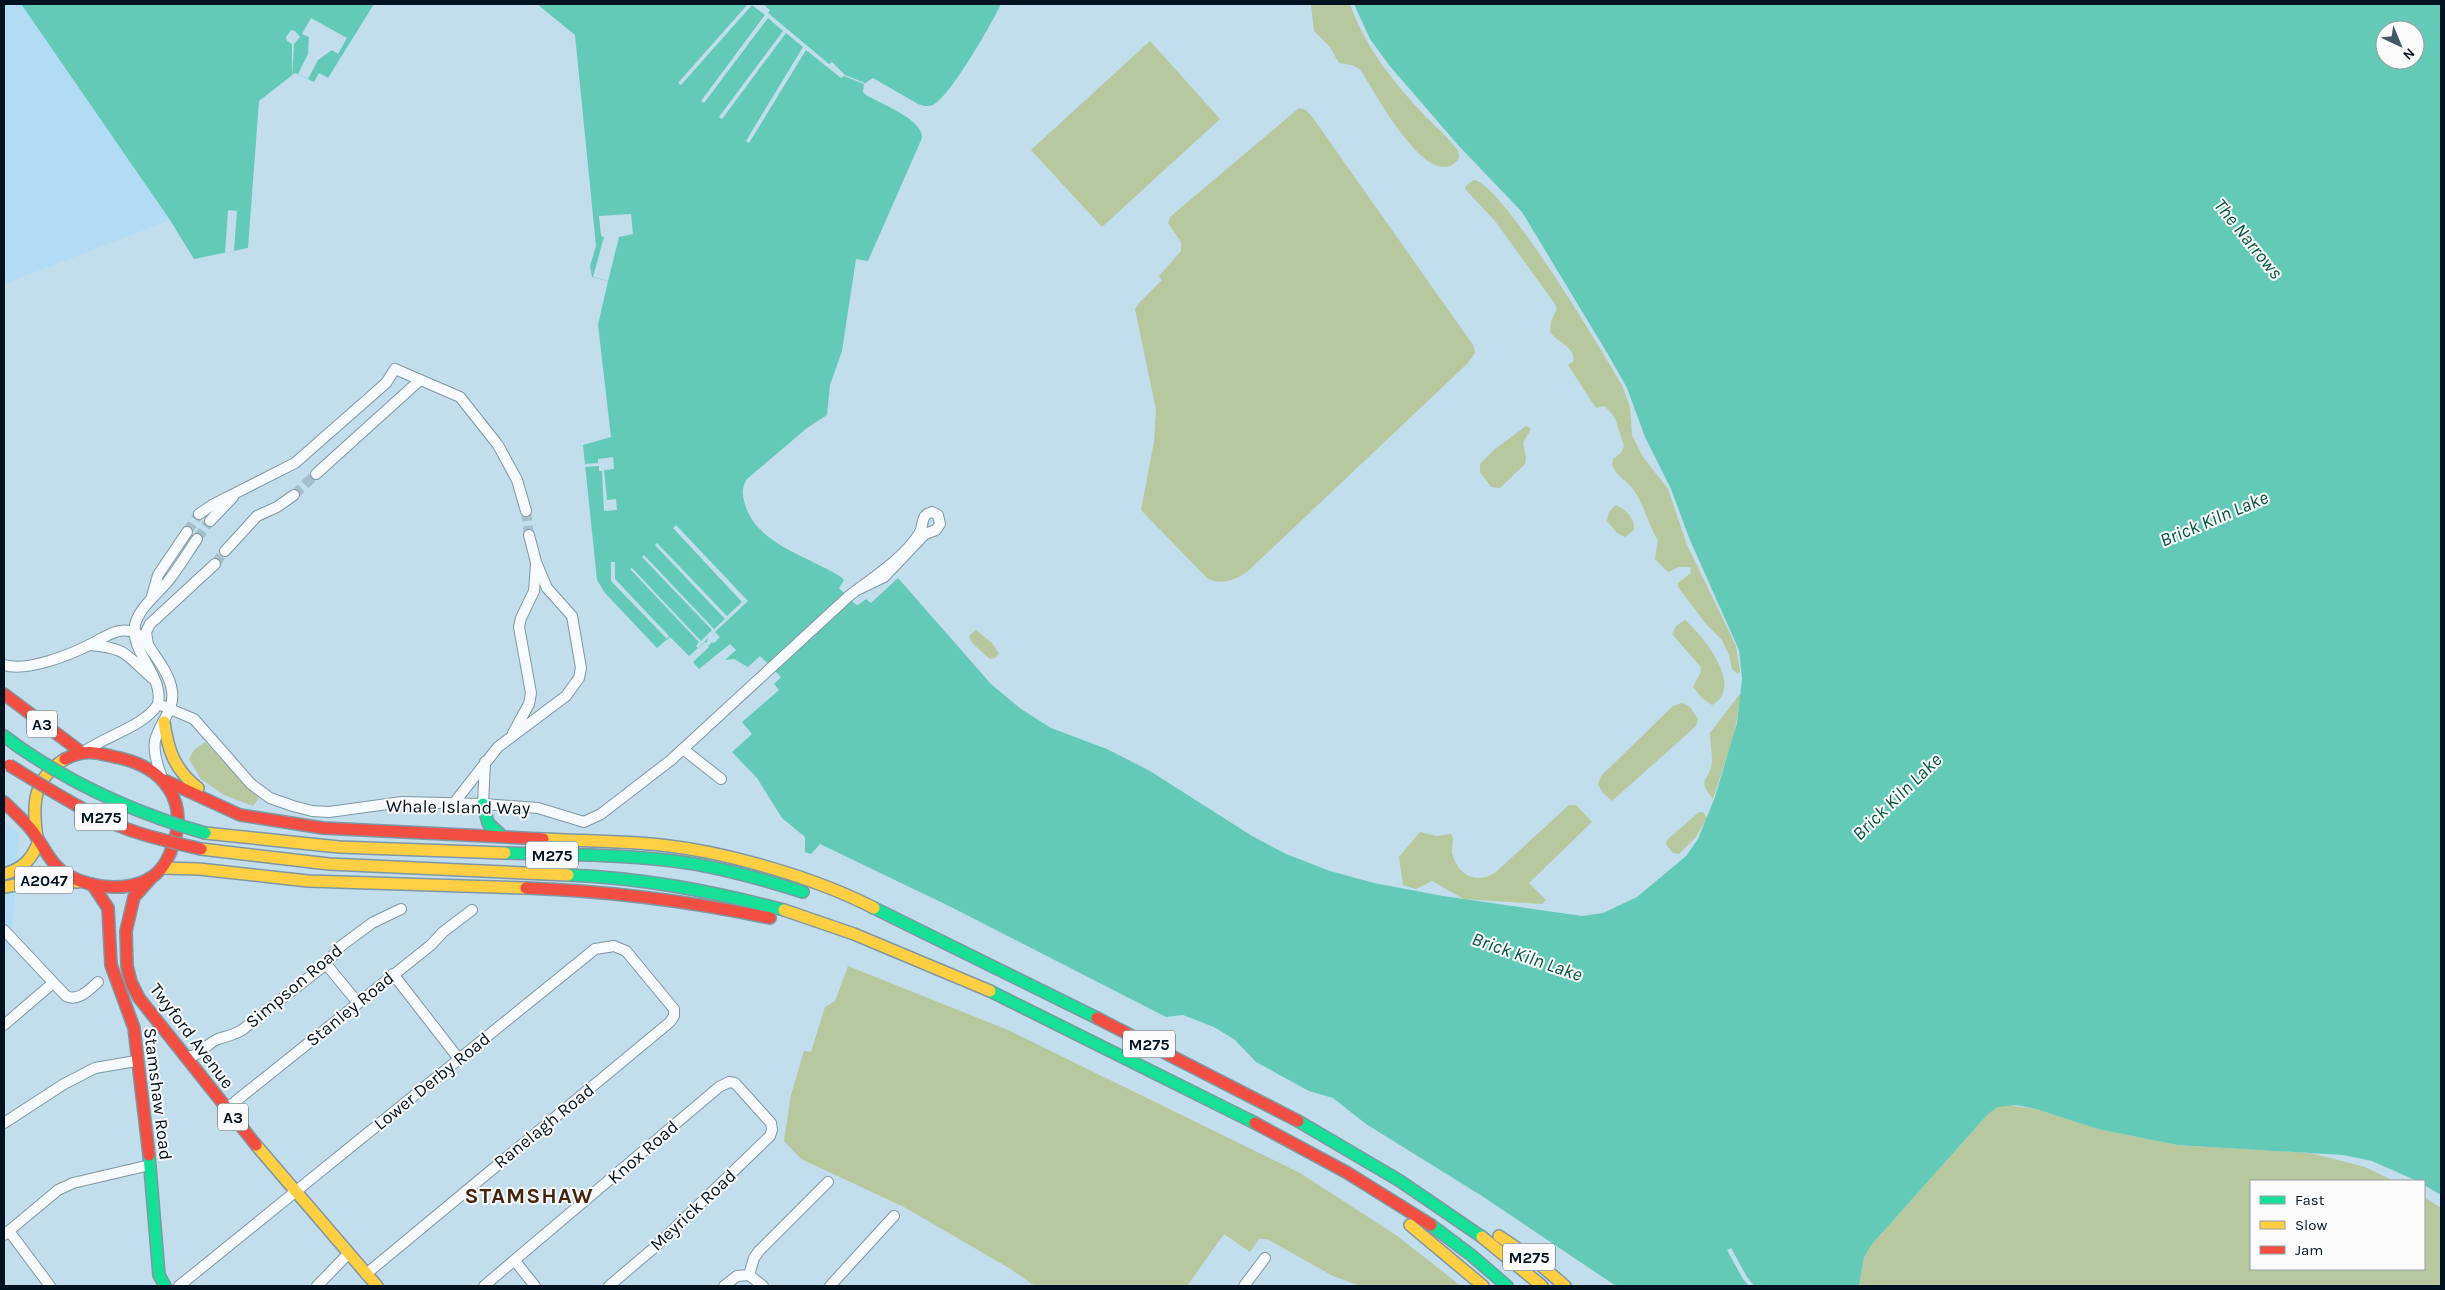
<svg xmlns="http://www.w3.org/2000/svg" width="2445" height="1290" viewBox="0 0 2445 1290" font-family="Karla,sans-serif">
  <rect width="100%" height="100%" fill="#c2ddec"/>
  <g fill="#b2dcf3">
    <path d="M4 4H21L170 220 4 284Z"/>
    <path d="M4 822 19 834 11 948 4 955Z"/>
  </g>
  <g fill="#b7c79e">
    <path d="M1311 4H1350C1365 48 1395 84 1426 117 1437 128 1449 138 1458 151L1459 158C1431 199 1373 89 1360 69L1352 65 1339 63 1330 47 1314 31Z"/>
    <path d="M1150 41 1220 119 1102 227 1031 150Z"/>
    <path d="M1299 108 1306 110 1313 118 1473 345 1475 353 1468 363 1248 571C1236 580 1221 586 1207 578L1141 510 1154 442 1156 410 1135 309 1139 303 1162 280 1159 276 1181 251V242L1168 223 1170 217Z"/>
    <path d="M1473 180C1499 178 1605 356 1622 385L1630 407 1632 435 1643 457 1668 489 1687 545 1736 646 1740 671 1738 674 1732 669 1729 655 1722 640 1706 624 1678 587V583L1691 573 1690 567H1679L1668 572 1655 559 1658 540C1648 525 1645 507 1635 492 1629 481 1617 478 1612 465L1613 459 1621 453 1624 446 1615 418 1605 406 1596 408 1568 365 1574 361C1574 346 1557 342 1550 332L1551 321 1557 309 1555 304 1495 221 1466 190 1465 187Z"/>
    <path d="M1526 426 1531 429 1523 443 1526 457 1525 464 1500 488 1491 487 1480 472V464L1495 449Z"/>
    <path d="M1616 505C1626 509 1635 519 1634 530L1625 537 1617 533 1607 521 1609 512Z"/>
    <path d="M1685 620C1702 635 1746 687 1712 705L1702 698 1693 687 1701 672 1700 666 1672 634 1676 626Z"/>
    <path d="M976 630 992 643 999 654 995 658 990 659 972 643 969 636Z"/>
    <path d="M1739 695H1741L1734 735 1713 799C1695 778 1711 781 1712 761 1712 752 1710 742 1710 733Z"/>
    <path d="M1682 703 1690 707 1698 719 1696 726 1612 801 1602 792 1598 784 1601 776 1673 706Z"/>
    <path d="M205 742 259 798 253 806 224 795 201 779 189 759 194 750Z"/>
    <path d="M1569 805H1576L1592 822 1529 883 1546 900 1542 904 1464 899 1432 881 1416 889 1403 885 1399 857 1420 832 1437 836 1451 834C1455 839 1451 846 1452 853 1458 876 1478 886 1497 871Z"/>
    <path d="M1699 812H1703L1707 818 1695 838 1679 854 1673 853 1666 844 1667 840Z"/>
    <path d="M848 966 1008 1030 1300 1173 1396 1235 1461 1286H1361L1333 1276 1267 1239H1259L1250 1252 1224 1234 1187 1286H1035L1009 1268 904 1207 801 1159 784 1141 791 1095 804 1051 811 1052 825 1007 835 1001Z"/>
    <path d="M2006 1105 2036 1109 2098 1129 2177 1145 2310 1153 2365 1167 2394 1181H2251V1269H2424V1197L2441 1208V1286H1859L1864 1257 1873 1243 1988 1114 1998 1107Z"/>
  </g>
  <g fill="#64cab8" fill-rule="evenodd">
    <path d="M21 4H374L328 78 319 73 314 82 295 73 259 101 248 248 194 259 170 220Z"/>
    <path d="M537 4H1001C992 23 950 97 933 105 928 107 923 106 918 104L873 78 864 84 863 92 866 95C881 104 923 119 922 138L868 261 856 259 842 351 830 385 827 415 807 428 747 479C742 487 742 493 744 501 754 544 809 556 841 577L844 580 839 588 855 604 858 605 866 599 871 603 898 578 991 684 1021 709 1051 728 1107 749 1150 771 1252 836 1286 854 1330 871 1374 883 1443 896 1582 916 1603 913 1637 897 1686 856 1698 839 1715 797 1737 723 1742 679 1739 650 1690 540 1671 489 1645 437 1627 388 1609 356 1522 212 1458 145 1389 65 1370 39 1354 4H2441V1195L2424 1185V1181H2417L2372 1161 2343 1155 2177 1145 2098 1129 2036 1109 2016 1105 1998 1107 1988 1114 1873 1243 1864 1257 1859 1286H1616L1482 1196 1366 1124 1333 1098 1309 1091 1256 1062 1235 1040 1214 1027 1183 1015 1166 1017 951 907 820 844 811 854 805 852V837L782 818 757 778 732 752 752 734 742 722 779 690 774 684 781 677 760 656 748 667 734 659 725 660 736 650 730 644 699 669 693 662 709 647 705 642 689 656 670 637 657 648 605 593 597 580 583 445 611 437 598 325 608 281 592 277 590 266 596 246 575 35ZM2385 30H2415V60H2385Z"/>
  </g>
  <g fill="#c2ddec">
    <path d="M748 4H763L770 10 768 13 829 64 832 62 845 75 865 83 864 84 844 76 841 78 806 50 749 143 746 141 803 47 786 33 722 119 719 117 783 31 768 18 704 103 701 101 765 15 752 5 681 85 678 83Z"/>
    <path d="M311 18 347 38 338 54 332 50 318 60 308 79 298 74 308 54 309 37 302 34Z"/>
    <path d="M291 30 295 31 300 37 294 44 292 79V44L287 41 286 37Z"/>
    <path d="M228 210 237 211 234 251 225 253Z"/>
    <path d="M631 214 633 234 619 237 608 281 593 277 604 237 601 236 599 216Z"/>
    <path d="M613 457 614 469 604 470 607 500 616 499 617 510 604 511 602 471H599V466L585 467 584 464 598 463V459Z"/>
    <path d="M676 525 748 601 715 632 720 637 714 643 712 642 708 646 706 643 709 637 698 648 696 646 699 642 630 569 632 568 701 641 712 630 642 557 644 555 714 629 725 619 655 545 657 543 727 616 742 602 673 528Z"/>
    <path d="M611 562H615V579L669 636 667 639 611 581Z"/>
    <path d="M1731 1248 1747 1277 1754 1286H1749L1743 1279 1727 1250Z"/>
  </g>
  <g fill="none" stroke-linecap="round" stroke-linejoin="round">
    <g stroke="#a5bfcd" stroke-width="10" stroke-dasharray="10 5" stroke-linecap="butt">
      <path d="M294 495 316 474"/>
      <path d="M526 511 529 535"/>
      <path d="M187 532 199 514"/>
      <path d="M197 539 210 521"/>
      <path d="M215 564 225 551"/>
    </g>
    <g stroke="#7e97a4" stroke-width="12">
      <g id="street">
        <path d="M316 474 420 380"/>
        <path d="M199 514 214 504 295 463 386 383 395 369 460 397 498 445 517 480 526 511"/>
        <path d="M210 521 233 497"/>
        <path d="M225 551 257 516 277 507 294 495"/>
        <path d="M152 596 158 575 187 532"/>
        <path d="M90 645C127 648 126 655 152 678"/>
        <path d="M148 645 146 632 150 624 215 564"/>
        <path d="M4 665C27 672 70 655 91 644 104 638 115 628 130 631 140 633 147 643 152 651 160 663 170 676 172 691 175 710 159 723 155 741 153 753 158 766 162 778"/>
        <path d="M158 704 194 719 251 784 270 798 293 806 312 811 329 812 402 802 483 804 538 808 584 822 601 814 671 760 849 596C872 578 903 559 919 534 925 525 919 515 932 512L938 515 940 524 936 530 925 534 884 577 859 589"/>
        <path d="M513 733 529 704 531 693 519 627 521 618 534 591 536 565"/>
        <path d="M683 749 721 779"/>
        <path d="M85 751C106 736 145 726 158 704 164 675 130 653 135 625 139 607 158 594 169 580 179 567 188 552 197 539"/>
        <path d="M454 803 498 747 566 696 579 678 581 668 572 616 547 588 536 562 529 535"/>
        <path d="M483 804 485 762"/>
        <path d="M4 930 66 996C78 1002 89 990 98 982"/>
        <path d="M326 964 358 1003"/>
        <path d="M393 974 459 1059"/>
        <path d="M4 1025 53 983"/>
        <path d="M187 1057C203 1055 204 1045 218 1039 227 1036 234 1035 242 1030L326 964 341 946 372 923 401 909"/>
        <path d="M226 1109 431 945 443 932 472 910"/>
        <path d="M4 1123 64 1084 95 1068 136 1061"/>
        <path d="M9 1231 50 1286"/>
        <path d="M4 1235 58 1190 73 1183 150 1165"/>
        <path d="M515 1261 535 1286"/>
        <path d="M749 1275 754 1258 759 1251 828 1182"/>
        <path d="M749 1275 763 1286"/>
        <path d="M179 1286 595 949 614 946 626 951 674 1009V1016L670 1022 366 1274"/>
        <path d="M317 1286 348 1254"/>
        <path d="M484 1286 719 1087 729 1082 735 1083 771 1123 772 1130 770 1136 655 1247 609 1286"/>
        <path d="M724 1286 737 1276 749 1275"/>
        <path d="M830 1286 894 1216"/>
        <path d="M1244 1286 1265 1258"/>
      </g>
    </g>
    <g stroke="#7e97a4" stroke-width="14">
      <g id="fast">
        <path d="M4 736 19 747"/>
        <path d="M483 804 488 823 502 836"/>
        <path d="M505 853C566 855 628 854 688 863 727 869 765 880 803 892"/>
        <path d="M568 875C644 878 710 891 784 910"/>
        <path d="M874 908 1097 1018"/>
        <path d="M990 991 1255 1123"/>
        <path d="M1298 1121 1400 1181 1482 1237"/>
        <path d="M149 1155 159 1275 165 1286"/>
        <path d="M1431 1225 1471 1255 1507 1286"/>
      </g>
    </g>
    <g stroke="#7e97a4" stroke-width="14">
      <g id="slow">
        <path d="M164 722C168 751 175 770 198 788"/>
        <path d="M205 833 339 847 505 853"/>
        <path d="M37 838C32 803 33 779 65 759"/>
        <path d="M543 839C582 841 622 841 661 845 727 852 816 878 874 908"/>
        <path d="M201 849 329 864 568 875"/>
        <path d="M162 868 199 869 308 881 526 888"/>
        <path d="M4 874C23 869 32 859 39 841"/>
        <path d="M4 887 45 880 78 882"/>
        <path d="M784 910 854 934 990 991"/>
        <path d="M256 1145 377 1286"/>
        <path d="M1410 1225 1483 1286"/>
        <path d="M1499 1236 1537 1262 1565 1286"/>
        <path d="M1482 1237 1542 1286"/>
      </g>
    </g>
    <g stroke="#7e97a4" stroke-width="14">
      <g id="jam">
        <path d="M4 694 81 752"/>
        <path d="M164 780 240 815 323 828 543 839"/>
        <path d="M4 802C14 812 25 821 33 832 45 848 51 866 69 876 94 889 133 893 156 874 164 867 170 855 173 845 189 800 163 768 120 758 97 753 87 748 65 759"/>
        <path d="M151 878 134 897 126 931 127 966 131 982 139 998 256 1145"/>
        <path d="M92 884 108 908 111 965 134 1028 149 1155"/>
        <path d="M526 888C609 891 689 901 770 918"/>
        <path d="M1097 1018 1298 1121"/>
        <path d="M1255 1123 1346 1172 1431 1225"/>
      </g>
    </g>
    <use href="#street" stroke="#f6fafc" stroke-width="10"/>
    <use href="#fast" stroke="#16e098" stroke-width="11"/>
    <use href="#slow" stroke="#ffcf43" stroke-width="11"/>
    <use href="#jam" stroke="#f24e42" stroke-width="11"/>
    <g stroke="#7e97a4" stroke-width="14" stroke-linecap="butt">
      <path id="fast-bridge" d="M19 747C77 787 138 814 205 833"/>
    </g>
    <g stroke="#7e97a4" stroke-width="14" stroke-linecap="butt">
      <path id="jam-bridge" d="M9 765C47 788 85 813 127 829 151 838 176 843 201 849"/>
    </g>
    <use href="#fast-bridge" stroke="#16e098" stroke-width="11"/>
    <use href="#jam-bridge" stroke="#f24e42" stroke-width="11"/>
  </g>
  <g text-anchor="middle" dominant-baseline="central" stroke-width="4" stroke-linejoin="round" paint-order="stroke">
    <g fill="#fbfbfb" stroke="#4b5861" stroke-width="1">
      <rect x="27" y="710.5" width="30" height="27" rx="4"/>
      <rect x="75" y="803.5" width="52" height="27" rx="4"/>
      <rect x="526" y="841.5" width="52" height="27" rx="4"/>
      <rect x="15" y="866.5" width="58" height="27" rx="4"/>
      <rect x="1123" y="1030.5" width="52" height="27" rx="4"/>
      <rect x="218" y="1103.5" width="30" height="27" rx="4"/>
      <rect x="1503" y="1243.5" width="52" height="27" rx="4"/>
    </g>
    <g font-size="16" font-weight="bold" fill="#00121f">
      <text x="42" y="724">A3</text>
      <text x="101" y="817">M275</text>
      <text x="552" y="855">M275</text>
      <text x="44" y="880">A2047</text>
      <text x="1149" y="1044">M275</text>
      <text x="233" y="1117">A3</text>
      <text x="1529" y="1257">M275</text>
    </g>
    <g font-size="18" fill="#00121f" stroke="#fbfbfb">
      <text transform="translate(458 807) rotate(1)">Whale Island Way</text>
      <text transform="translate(294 986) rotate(-40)">Simpson Road</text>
      <text transform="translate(350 1009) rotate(-39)">Stanley Road</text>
      <text transform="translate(192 1036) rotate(53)">Twyford Avenue</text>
      <text transform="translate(432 1081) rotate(-39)">Lower Derby Road</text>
      <text transform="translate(158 1094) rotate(83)">Stamshaw Road</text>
      <text transform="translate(544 1126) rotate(-39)">Ranelagh Road</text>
      <text transform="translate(643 1152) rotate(-41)">Knox Road</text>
      <text transform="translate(693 1210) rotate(-43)">Meyrick Road</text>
    </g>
    <g font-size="19" font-style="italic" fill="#025242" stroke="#fbfbfb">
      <text transform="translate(2248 239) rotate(51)">The Narrows</text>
      <text transform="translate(2214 519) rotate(-23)">Brick Kiln Lake</text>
      <text transform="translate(1897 797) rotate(-44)">Brick Kiln Lake</text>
      <text transform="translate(1527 957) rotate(19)">Brick Kiln Lake</text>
    </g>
    <g font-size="22" font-weight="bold" letter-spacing="1" fill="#44230c" stroke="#fbfbfb">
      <text x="529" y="1196">STAMSHAW</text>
    </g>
  </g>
  <rect width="2445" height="1290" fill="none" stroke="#00121f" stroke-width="10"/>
  <rect x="2250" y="1180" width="175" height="90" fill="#fbfbfb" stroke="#979ea3"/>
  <rect x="2260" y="1196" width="25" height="8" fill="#16e098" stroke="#979ea3"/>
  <text x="2295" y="1205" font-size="15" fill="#00121f">Fast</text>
  <rect x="2260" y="1221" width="25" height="8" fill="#ffcf43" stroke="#979ea3"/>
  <text x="2295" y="1230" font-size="15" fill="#00121f">Slow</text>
  <rect x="2260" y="1246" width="25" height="8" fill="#f24e42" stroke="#979ea3"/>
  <text x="2295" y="1255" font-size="15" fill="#00121f">Jam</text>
  <g transform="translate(2400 45) rotate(136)"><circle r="24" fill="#fbfbfb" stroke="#979ea3"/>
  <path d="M0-4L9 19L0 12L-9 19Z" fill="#445967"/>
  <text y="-8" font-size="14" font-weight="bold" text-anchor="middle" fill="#00121f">N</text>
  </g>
</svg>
